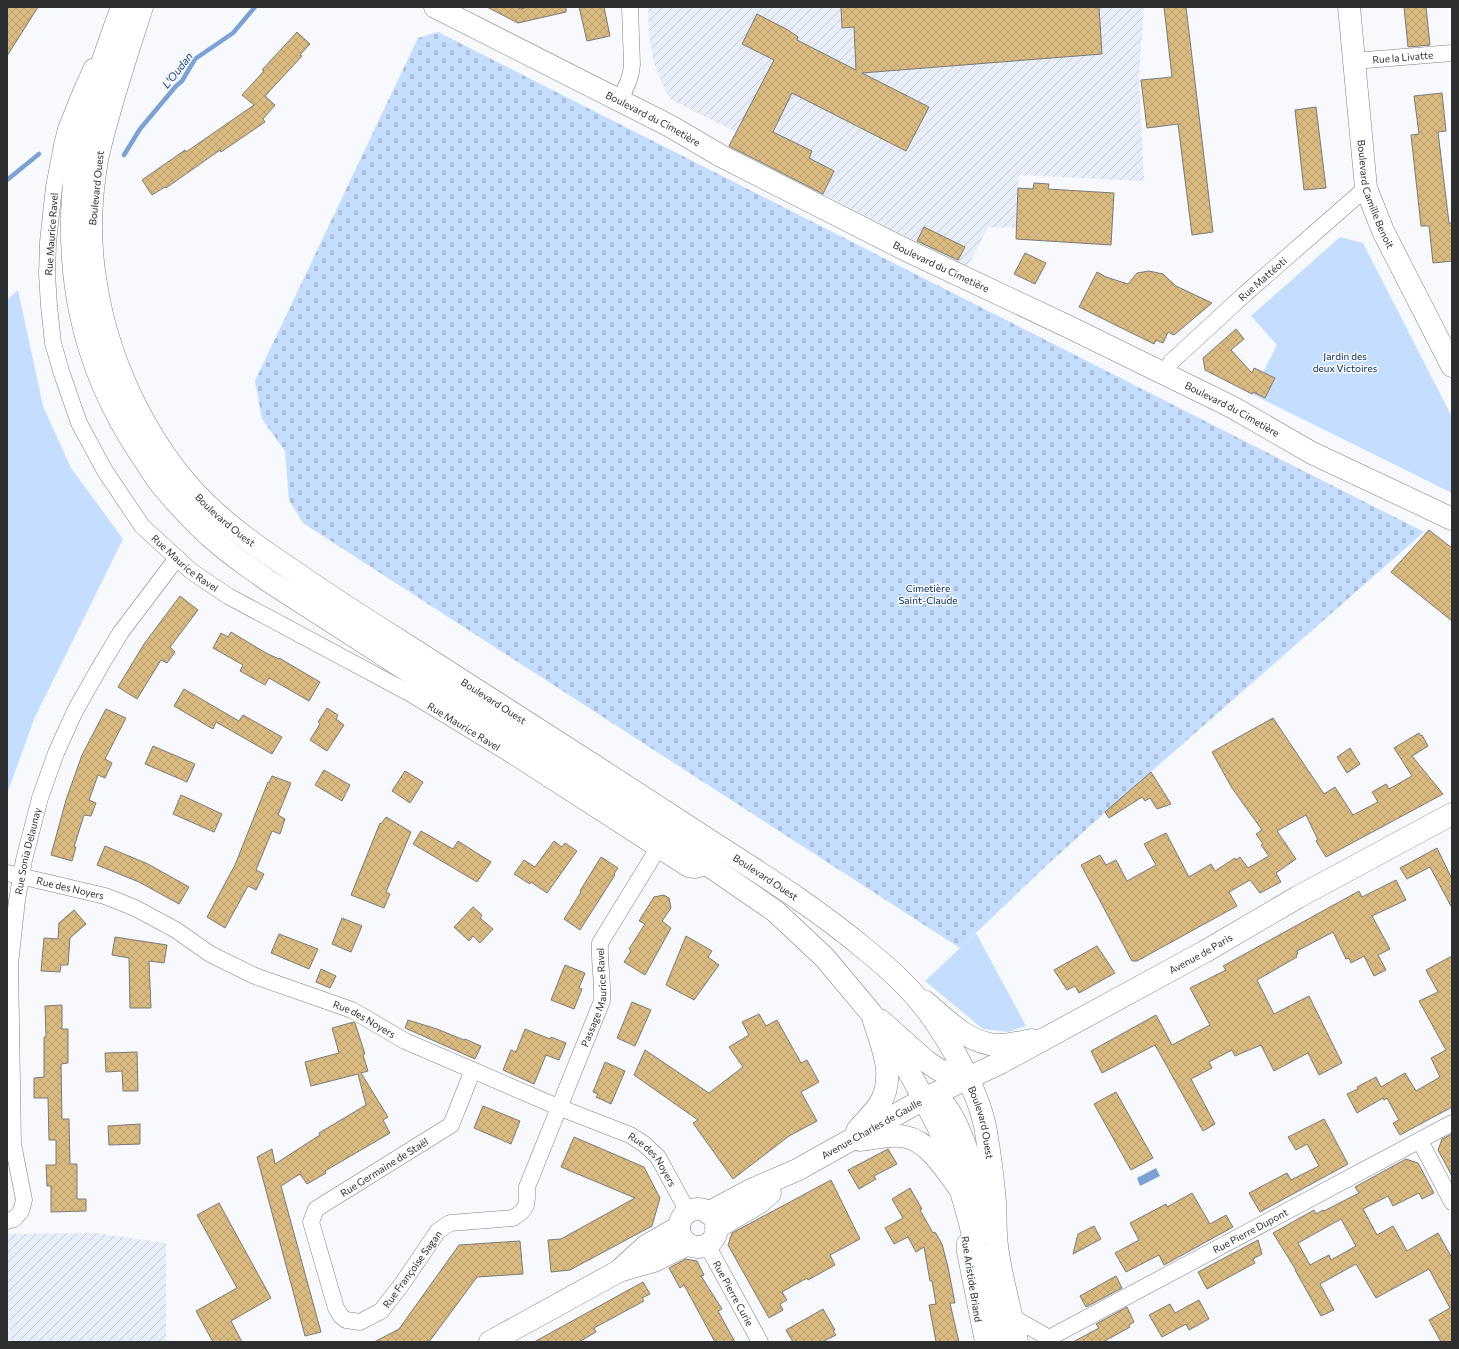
<svg xmlns="http://www.w3.org/2000/svg" width="1459" height="1349" viewBox="0 0 1459 1349" font-family="Commissioner,sans-serif">
  <defs>
    <pattern id="industrial-furrows" width="10" height="10" patternUnits="userSpaceOnUse"><rect width="10" height="10" fill="#e7eef7"/><path d="M-1 1l2-2M0 10L10 0M9 11l2-2" fill="none" stroke="#c6ccd4"/></pattern>
    <pattern id="cemetery-stones" width="16" height="16" patternUnits="userSpaceOnUse"><rect width="16" height="16" fill="#c5ddfe"/><path d="M2 7V4a2 2 0 0 1 4 0v3zM10 15v-3a2 2 0 0 1 4 0v3z" fill="#aabeda"/></pattern>
    <pattern id="building-cross-hatch" width="8" height="8" patternUnits="userSpaceOnUse"><rect width="8" height="8" fill="#daba81"/><path d="M0 0l8 8M0 8l8-8" fill="none" stroke="#bba070"/></pattern>
  </defs>
  <rect width="100%" height="100%" fill="#f7f9fc"/>
  <path fill="#e7eef7" d="M7 1264 11 1342H7Z"/>
  <g fill="url(#industrial-furrows)">
    <path d="M648 7H1144L1139 76 1144 181 1019 175 1016 228 988 227 968 266 957 262 728 146 736 132 672 100 666 92 654 64 649 35Z"/>
    <path d="M95 1233 166 1243V1342H11L7 1264V1234Z"/>
  </g>
  <g fill="#c5ddfe">
    <path d="M1340 237 1363 243 1452 417V493L1252 394 1277 345 1251 316Z"/>
    <path d="M18 290 43 406 71 468 123 539 34 719 7 794V300Z"/>
    <path d="M976 933 1026 1026 1008 1032 983 1029 925 981Z"/>
  </g>
  <path fill="url(#cemetery-stones)" d="M438 32 1424 532 1120 799 1047 865 960 948 303 523 289 500 285 451 262 419 255 381 418 38Z"/>
  <path fill="#7ca1d2" d="M1156 1168 1160 1176 1140 1186 1137 1178Z"/>
  <g fill="none" stroke-linecap="round" stroke-linejoin="round">
    <g stroke="#7ca1d2" stroke-width="4.5">
      <path d="M124 155 140 129 176 86 182 81 195 59 233 33 255 7"/>
      <path d="M7 180 39 154"/>
    </g>
  </g>
  <g fill="url(#building-cross-hatch)" stroke="#7b7a77" fill-rule="evenodd">
    <path d="M7 7H38L7 56Z"/>
    <path d="M487 7H517L520 9 528 7H566V12L518 23Z"/>
    <path d="M579 7H604L610 36 587 41Z"/>
    <path d="M841 7H1099L1102 54 862 73 929 107 906 151 792 93 773 132 812 151 809 158 834 171 823 194 729 146 774 60 742 44 757 14 788 30 798 37 797 40 856 70 854 27 842 28Z"/>
    <path d="M1164 7H1186L1213 232 1192 235 1178 124 1147 128 1141 80 1172 77Z"/>
    <path d="M1404 7H1426L1430 45 1408 47Z"/>
    <path d="M297 32 310 44 300 55 302 56 265 96 275 105 263 119 265 122 221 152 220 150 166 188 165 187 152 195 142 180 185 150 186 152 254 105 242 95 264 71 262 70Z"/>
    <path d="M1442 93 1446 131 1438 132 1449 223H1452V261L1433 263 1429 226H1421L1411 135 1419 134 1414 96Z"/>
    <path d="M1316 107 1326 188 1304 190 1295 110Z"/>
    <path d="M1034 183 1049 184 1048 189 1114 193 1111 245 1016 239 1018 188 1033 189Z"/>
    <path d="M924 227 965 247 958 260 917 241Z"/>
    <path d="M1025 253 1046 263 1035 284 1014 274Z"/>
    <path d="M1149 271 1163 274 1176 286 1212 303 1174 335 1168 332 1163 343 1156 340 1154 344 1079 307 1097 272 1106 277 1128 284 1137 273Z"/>
    <path d="M1236 329 1244 339 1231 350 1252 373 1254 368 1275 378 1265 398 1253 392 1252 394 1205 370 1203 358Z"/>
    <path d="M1429 530 1452 548V621L1391 572Z"/>
    <path d="M180 596 198 610 170 647 175 652 167 663 161 660 137 699 118 687 144 644Z"/>
    <path d="M231 632 266 653 279 659V658L320 682 309 701 269 678 265 685 240 671 243 665 213 648 221 633 228 637Z"/>
    <path d="M184 689 239 721 243 715 282 737 272 754 216 722 213 729 174 706Z"/>
    <path d="M327 708 338 715 336 719 344 725 327 751 310 740 320 724 318 722Z"/>
    <path d="M106 709 126 718 105 759 112 763 105 778 98 775 89 800 96 803 91 816 84 815 74 847H76L72 861 51 855 66 800 82 755Z"/>
    <path d="M1273 718 1324 794 1335 787 1353 815 1378 802 1372 792 1386 784 1389 789 1412 776 1394 748 1419 733 1421 736 1422 735 1428 746 1412 756 1443 794 1326 857 1316 841 1318 840 1306 815 1277 831 1296 859 1276 873 1281 882 1260 893 1250 880 1229 892 1237 906 1137 961H1132L1081 865 1100 855 1106 865 1116 860 1127 881 1156 865 1144 844 1166 833 1189 877 1211 864 1215 871 1235 858 1236 860 1240 857 1248 868 1269 856 1261 845 1263 844 1256 834 1262 830 1232 788 1212 752Z"/>
    <path d="M153 746 195 764 187 782 145 764Z"/>
    <path d="M1350 748 1360 764 1347 773 1337 757Z"/>
    <path d="M324 770 350 785 342 801 315 785Z"/>
    <path d="M405 771 423 782 410 803 392 791Z"/>
    <path d="M1151 772 1171 804 1157 809 1150 798 1145 801 1142 797 1109 818 1105 812Z"/>
    <path d="M272 776 291 783 278 815 285 819 280 834 272 831 256 870 264 874 256 890 248 886 225 928 207 917 235 865 268 782 269 783Z"/>
    <path d="M181 795 222 814 214 832 173 814Z"/>
    <path d="M386 817 411 832 386 892 390 894 384 908 351 895 380 823 381 824Z"/>
    <path d="M421 831 453 849 458 841 491 862 477 882 413 844Z"/>
    <path d="M554 841 562 847 565 843 577 851 547 893 531 882 530 884 514 874 524 860 535 867Z"/>
    <path d="M105 846 148 864 189 887 179 904 139 882 97 865Z"/>
    <path d="M1437 848 1452 879V908L1430 867 1407 879 1400 868Z"/>
    <path d="M601 857 618 868 614 874 615 875 580 930 564 919 581 892 580 891Z"/>
    <path d="M1396 880 1406 900 1372 916 1390 949 1378 955 1386 970 1374 976 1364 956 1351 963 1349 958 1346 959 1333 932 1297 951 1298 954 1296 955 1297 957 1257 980 1274 1014 1309 996 1342 1063 1319 1075 1308 1053 1274 1071 1261 1045 1235 1056 1232 1050 1209 1062 1212 1068 1191 1079 1215 1124 1203 1131 1155 1045 1102 1073 1091 1051 1156 1015 1172 1045 1210 1025 1190 988 1226 970 1223 966 1359 891 1362 897Z"/>
    <path d="M664 895 669 898 671 908 662 921 671 928 645 975 624 962 631 951 629 949 645 924 639 921 654 897Z"/>
    <path d="M473 907 482 915 480 918 493 929 480 943 473 936 469 941 454 927Z"/>
    <path d="M74 910 86 924 70 938 68 965H61L60 972 41 971 44 938 58 939 59 923Z"/>
    <path d="M342 918 362 926 351 952 332 944Z"/>
    <path d="M279 934 318 949 309 969 271 953Z"/>
    <path d="M686 936 712 951 708 957 719 965 694 1000 666 985Z"/>
    <path d="M115 937 167 945 164 963 149 961 151 1008H130L129 958 112 955Z"/>
    <path d="M1097 946 1115 973 1079 993 1075 986 1067 990 1054 970Z"/>
    <path d="M1452 956V1107L1400 1135 1393 1123 1399 1120 1387 1098 1384 1100 1383 1098 1357 1113 1347 1094 1358 1089 1357 1087 1376 1077 1381 1087 1405 1073 1416 1091 1440 1077 1431 1058 1446 1050 1419 1001 1438 992 1426 970Z"/>
    <path d="M565 965 585 973 579 988 582 989 574 1009 551 1000Z"/>
    <path d="M321 969 336 976 330 988 316 982Z"/>
    <path d="M632 1002 651 1010 635 1046 617 1038Z"/>
    <path d="M62 1005V1029H68V1063L61 1064 62 1119H69L70 1164H77V1199H86V1211L51 1212V1186H47L46 1165H56V1140H49L48 1098H34V1078L44 1077V1037H46L45 1006Z"/>
    <path d="M759 1014 766 1026 777 1020 801 1063 807 1060 819 1082 801 1092 817 1121 789 1136 733 1179 693 1123 698 1120 634 1075 645 1050 709 1093 743 1067 729 1047 749 1035 742 1022Z"/>
    <path d="M408 1020 437 1029 464 1040 465 1039 481 1046 475 1059 405 1028Z"/>
    <path d="M354 1022 355 1023 365 1054 363 1055 368 1071 361 1073 388 1117 383 1120 390 1133 325 1171 326 1173 307 1184 300 1174 281 1186 321 1332 305 1336 257 1157 272 1149 275 1164 320 1135 319 1133 366 1105 358 1074 311 1086 305 1062 339 1053 332 1028Z"/>
    <path d="M525 1029 550 1039 551 1037 566 1043 559 1060 546 1055 534 1084 503 1070 511 1050 516 1052Z"/>
    <path d="M137 1052 138 1091H123L122 1071 106 1072 105 1053Z"/>
    <path d="M605 1062 625 1071 611 1104 596 1097 598 1094 593 1092Z"/>
    <path d="M1116 1092 1153 1158 1131 1170 1094 1104Z"/>
    <path d="M483 1106 520 1121 511 1144 474 1128Z"/>
    <path d="M1324 1119 1348 1164 1260 1212 1249 1193 1287 1173 1291 1180 1319 1166 1307 1144 1296 1150 1288 1137Z"/>
    <path d="M140 1124V1144L109 1145 108 1126Z"/>
    <path d="M1452 1134V1176L1438 1150 1442 1139Z"/>
    <path d="M574 1137 644 1167 660 1198 652 1226 570 1270 551 1272 548 1240 561 1239 635 1198 561 1167Z"/>
    <path d="M888 1149 897 1164 874 1176 876 1179 859 1189 848 1170Z"/>
    <path d="M1406 1159 1418 1163 1434 1193 1422 1199 1419 1193 1393 1206 1388 1196 1363 1209 1377 1235 1393 1226 1407 1251 1438 1233 1452 1258V1342H1441L1429 1320 1450 1308 1429 1269 1376 1298 1356 1264 1320 1284 1334 1310 1321 1316 1295 1270H1296L1273 1233 1314 1210 1316 1214 1323 1210 1324 1211 1359 1193 1355 1187ZM1341 1219 1356 1246 1331 1260 1329 1255 1310 1265 1298 1243Z"/>
    <path d="M831 1180 860 1239 830 1255 835 1265 808 1280 807 1278 782 1292 787 1300 780 1304 783 1310 769 1318 728 1245 732 1233Z"/>
    <path d="M910 1188 922 1209 920 1210 933 1233 935 1232 942 1244 948 1267 955 1303H950L959 1342H936L929 1305 936 1304 932 1281H930L924 1247 916 1252 908 1237 894 1244 885 1228 903 1218 892 1199Z"/>
    <path d="M1192 1193 1210 1224 1226 1215 1233 1227 1164 1265 1159 1255 1126 1272 1115 1253 1139 1240 1130 1223 1166 1204 1167 1207Z"/>
    <path d="M219 1203 271 1298 231 1321 242 1342H213L196 1311 237 1288 197 1215Z"/>
    <path d="M1094 1226 1101 1239 1073 1254 1078 1234Z"/>
    <path d="M1258 1240 1262 1254 1253 1259 1255 1263 1207 1289 1198 1272Z"/>
    <path d="M520 1241 523 1274 477 1277 429 1342H374L399 1329 459 1245Z"/>
    <path d="M686 1259 697 1261 704 1275 701 1276 722 1309 718 1311 735 1342H715L684 1285 680 1288 669 1268Z"/>
    <path d="M1116 1276 1122 1288 1086 1307 1080 1296Z"/>
    <path d="M643 1282 650 1294 642 1298 644 1301 594 1328 596 1332 579 1342H534Z"/>
    <path d="M1199 1300 1209 1319 1189 1330 1186 1324 1162 1337 1149 1315 1170 1304 1175 1313Z"/>
    <path d="M1127 1307 1134 1322 1129 1325 1130 1327 1103 1342H1073L1099 1328 1096 1324Z"/>
    <path d="M823 1309 835 1330 833 1331 836 1335 822 1342H793L786 1330Z"/>
  </g>
  <g fill="none" stroke-linecap="round" stroke-linejoin="round">
    <g stroke="#7f8083" stroke-width="17">
      <g id="street">
        <path id="s1" d="M1354 61 1452 53"/>
        <path id="s2" d="M92 67 80 94 66 129 62 145 54 187 48 242 47 274 49 306 53 343 61 371 79 423 105 471 142 526 191 571 228 596 411 694 508 753 688 869 695 870 710 866"/>
        <path d="M619 100C626 89 631 78 632 65L630 7"/>
        <path id="s3" d="M1165 374 1171 362 1246 293 1366 188"/>
        <path id="s4" d="M7 873 105 896 135 908 176 930 210 954 255 976 352 1010 405 1041 558 1107 630 1135 644 1144 658 1157 688 1212"/>
        <path id="s5" d="M473 1070 451 1125 316 1209 311 1222 336 1308 341 1316 346 1320 360 1322 381 1311 402 1284 438 1231 450 1223 513 1218C529 1208 527 1204 527 1187L602 1001C603 981 599 963 600 943L657 850"/>
        <path d="M1420 1141 1452 1202"/>
        <path id="s6" d="M7 1221 14 1219 21 1211 24 1200 13 1144 10 964 17 900 24 860 40 798 56 753 75 711 101 665 121 632 177 558"/>
        <path d="M965 1243V1252L983 1342"/>
        <path id="s7" d="M707 1245 760 1342"/>
        <path d="M1012 1317 1049 1338 1045 1342"/>
        <path id="s8" d="M1049 1338 1452 1123"/>
      </g>
    </g>
    <g stroke="#7f8083" stroke-width="23">
      <g id="secondary">
        <path id="s9" d="M435 7 670 126 721 156 906 250 1067 326 1232 407 1312 453 1452 519"/>
        <path id="s10" d="M1349 7 1366 188 1383 231 1452 366"/>
        <path d="M924 1001C946 1019 968 1044 998 1045 1009 1045 1021 1042 1032 1040"/>
        <path d="M880 1020 926 1061 939 1070 954 1075 967 1079"/>
        <path d="M924 1099C930 1100 936 1100 942 1103 961 1115 985 1211 994 1236"/>
        <path d="M857 1131C864 1122 873 1114 879 1105 896 1078 883 1049 874 1021"/>
        <path d="M860 1140C874 1139 892 1133 906 1137 927 1141 945 1168 957 1185"/>
        <circle cx="698" cy="1228" r="19"/>
        <path id="s11" d="M708 1213 751 1190 797 1170 924 1099 1002 1062 1204 952 1298 897 1452 814"/>
        <path d="M716 1228 760 1202 770 1193"/>
        <path d="M622 1268 646 1246 679 1227"/>
        <path d="M490 1342 619 1271 654 1261 688 1244"/>
      </g>
    </g>
    <g stroke="#7f8083" stroke-width="23">
      <g id="primary">
        <path d="M122 7C107 48 92 89 83 131 80 142 77 152 76 163 63 269 80 362 139 452 147 463 154 476 163 487 180 507 199 528 220 545 235 558 251 568 267 580L692 854 775 911 825 958 871 1013 892 1043 913 1079 938 1126 961 1191 970 1223 996 1342"/>
        <path id="s12" d="M142 7C130 44 118 80 108 117 104 131 100 146 97 160 90 200 89 244 96 284 109 368 154 459 218 515 240 535 265 552 289 568 328 595 368 621 408 646 513 713 617 780 721 848 771 880 821 912 866 950 892 971 915 992 934 1020 954 1048 981 1098 986 1132 990 1155 993 1179 995 1202 996 1217 995 1232 997 1246 1001 1279 1011 1310 1017 1342"/>
      </g>
    </g>
    <use href="#street" stroke="#fff" stroke-width="16"/>
    <use href="#secondary" stroke="#fff" stroke-width="22"/>
    <use href="#primary" stroke="#fff" stroke-width="22"/>
  </g>
  <g text-anchor="middle" dominant-baseline="central" stroke-width="3" stroke-linejoin="round" paint-order="stroke">
    <g font-size="10" fill="#2e2f30" stroke="#f7f9fc">
      <text stroke="none"><textPath href="#s1" startOffset="49">Rue la Livatte</textPath></text>
      <text stroke="none"><textPath href="#s9" startOffset="245">Boulevard du Cimetière</textPath></text>
      <text transform="translate(96 188) rotate(-84)">Boulevard Ouest</text>
      <text stroke="none"><textPath href="#s10" startOffset="190">Boulevard Camille Benoit</textPath></text>
      <text transform="translate(51 234) rotate(-86)">Rue Maurice Ravel</text>
      <text stroke="none"><textPath href="#s9" startOffset="569">Boulevard du Cimetière</textPath></text>
      <text stroke="none"><textPath href="#s3" startOffset="137">Rue Mattéoti</textPath></text>
      <text stroke="none"><textPath href="#s9" startOffset="893">Boulevard du Cimetière</textPath></text>
      <text stroke="none"><textPath href="#s12" startOffset="559">Boulevard Ouest</textPath></text>
      <text stroke="none"><textPath href="#s2" startOffset="545">Rue Maurice Ravel</textPath></text>
      <text stroke="none"><textPath href="#s12" startOffset="883">Boulevard Ouest</textPath></text>
      <text stroke="none"><textPath href="#s2" startOffset="869">Rue Maurice Ravel</textPath></text>
      <text stroke="none"><textPath href="#s6" startOffset="381">Rue Sonia Delaunay</textPath></text>
      <text stroke="none"><textPath href="#s12" startOffset="1207">Boulevard Ouest</textPath></text>
      <text stroke="none"><textPath href="#s4" startOffset="65">Rue des Noyers</textPath></text>
      <text stroke="none"><textPath href="#s11" startOffset="557">Avenue de Paris</textPath></text>
      <text stroke="none"><textPath href="#s5" startOffset="791">Passage Maurice Ravel</textPath></text>
      <text stroke="none"><textPath href="#s4" startOffset="389">Rue des Noyers</textPath></text>
      <text stroke="none"><textPath href="#s12" startOffset="1543">Boulevard Ouest</textPath></text>
      <text stroke="none"><textPath href="#s11" startOffset="184">Avenue Charles de Gaulle</textPath></text>
      <text stroke="none"><textPath href="#s4" startOffset="713">Rue des Noyers</textPath></text>
      <text transform="translate(384 1167) rotate(-32)">Rue Germaine de Staël</text>
      <text stroke="none"><textPath href="#s8" startOffset="228">Rue Pierre Dupont</textPath></text>
      <text transform="translate(412 1269) rotate(-54)">Rue Françoise Sagan</text>
      <text transform="translate(972 1279) rotate(81)">Rue Aristide Briand</text>
      <text stroke="none"><textPath href="#s7" startOffset="55">Rue Pierre Curie</textPath></text>
    </g>
    <g font-size="10" fill="#032955" stroke="#f7f9fc">
      <text x="1345" y="356">Jardin des<tspan x="1345" dy="12">deux Victoires</tspan></text>
      <text x="928" y="588">Cimetière<tspan x="928" dy="12">Saint-Claude</tspan></text>
    </g>
    <g font-size="11" font-style="italic" fill="#154681" stroke="#f7f9fc">
      <text transform="translate(177 70) rotate(-52)">L'Oudan</text>
    </g>
  </g>
  <rect width="1459" height="1349" fill="none" stroke="#2e2f30" stroke-width="16"/>
</svg>
